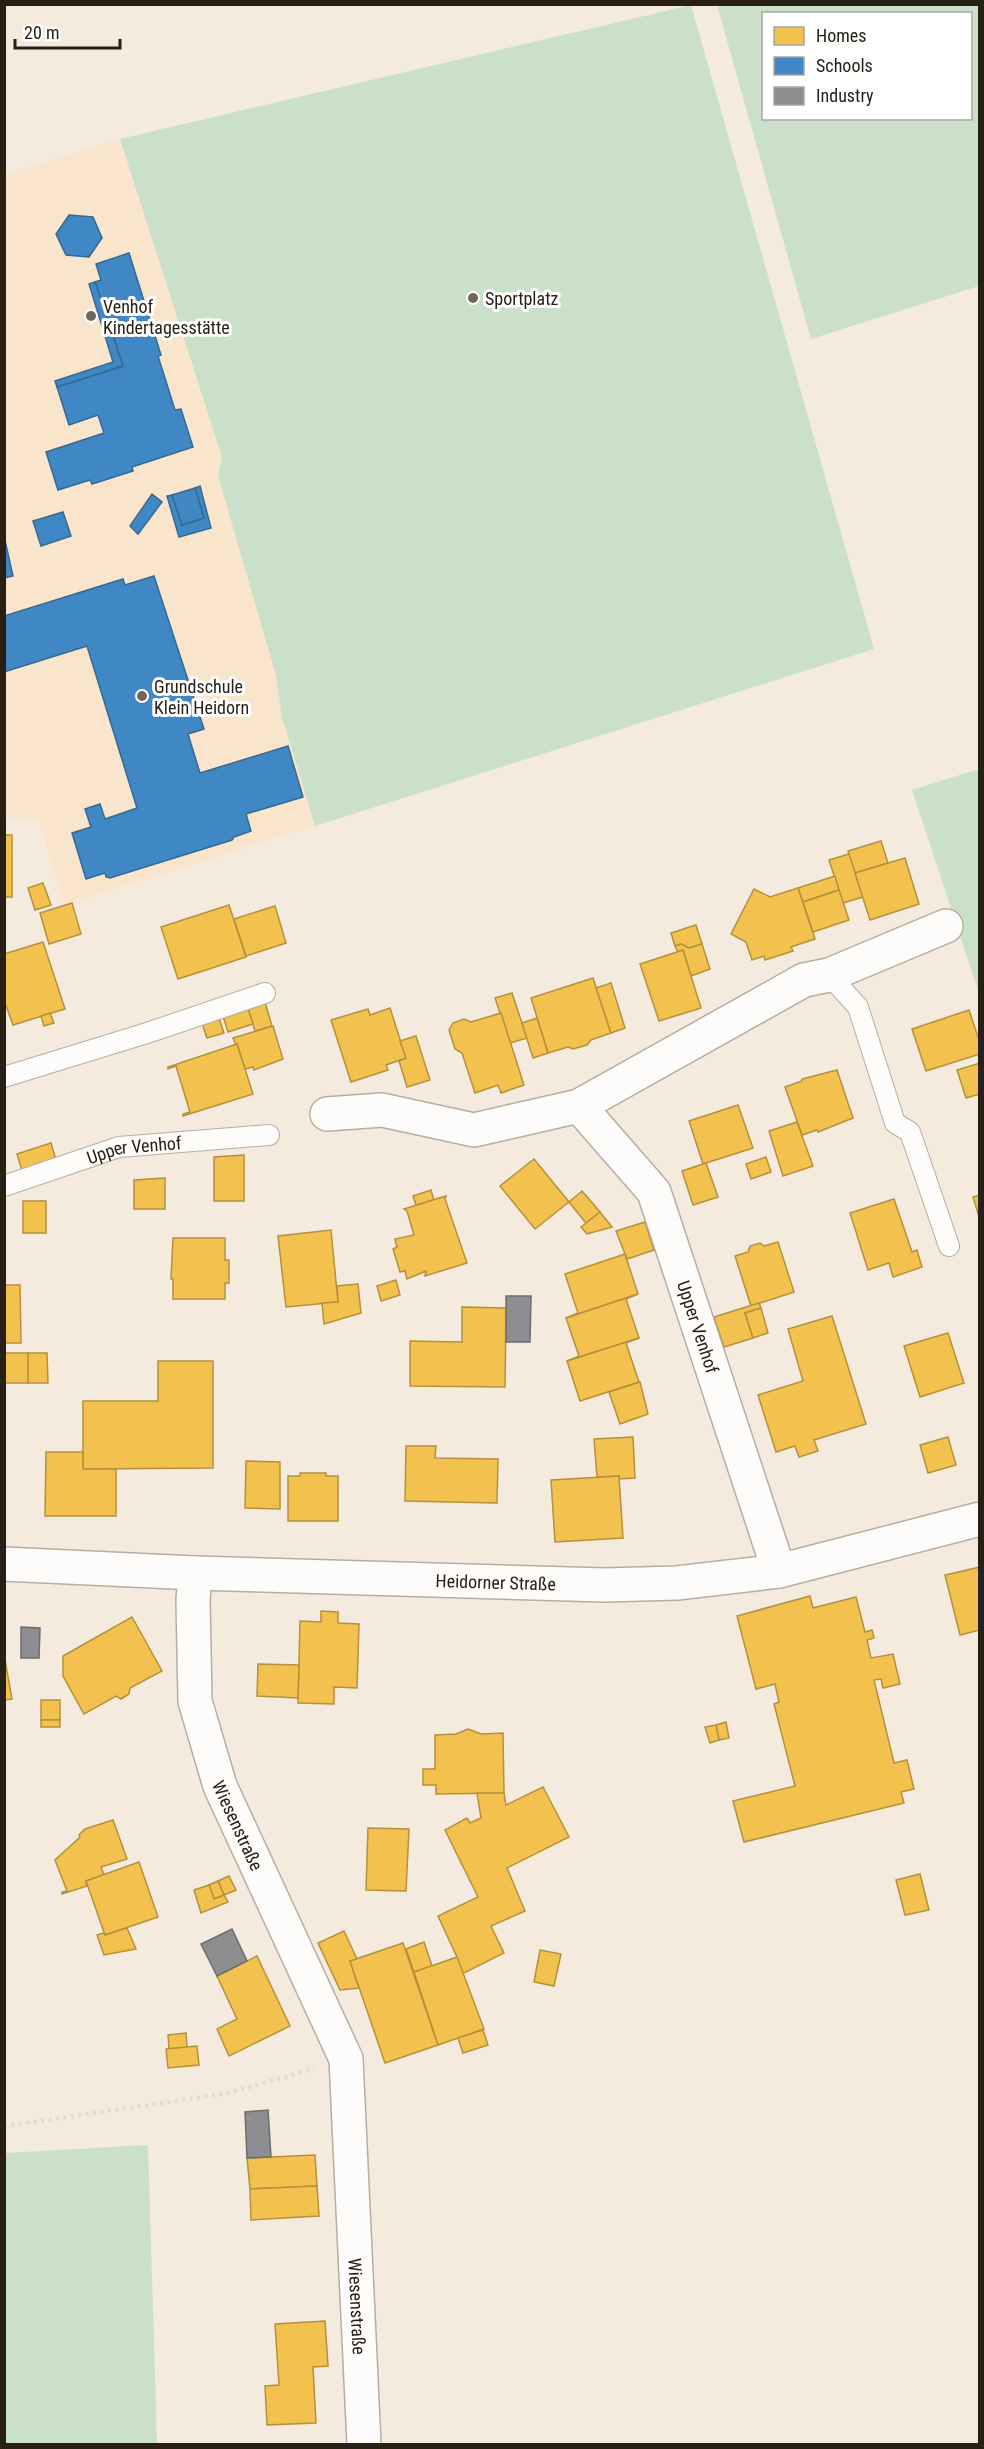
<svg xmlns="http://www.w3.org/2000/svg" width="984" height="2449" viewBox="0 0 984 2449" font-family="'Roboto Condensed',sans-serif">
  <rect width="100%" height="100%" fill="#f4eadd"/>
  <path fill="#f8e5cc" d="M120 139 222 457 218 476 276 675 282 717 315 826 65 905 38 819 5 817 4 174Z"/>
  <g fill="#cae0c9" fill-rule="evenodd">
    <path d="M691 5 874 649 315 826 282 717 276 675 218 476 222 457 120 139Z"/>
    <path d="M717 5H979V286L811 339ZM764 14H970V118H764Z"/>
    <path d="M979 769V993L912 790Z"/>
    <path d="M148 2145 157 2444H5V2153Z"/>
  </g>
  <g fill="#f2c14e" stroke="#b5913d" stroke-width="1.5">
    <rect x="4" y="835" width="8" height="62"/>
    <path d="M881 841 888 863 855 873 848 851Z"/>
    <path d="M849 854 863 897 843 903 829 860Z"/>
    <path d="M905 858 919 904 870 920 855 873Z"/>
    <path d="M835 876 839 890 803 902 798 888Z"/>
    <path d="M43 883 51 905 35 910 28 888Z"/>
    <path d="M798 888 815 939 791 947 793 951 765 960 764 956 752 960 746 942 731 934 754 889 770 897Z"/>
    <path d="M839 890 849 920 813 932 803 902Z"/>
    <path d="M72 903 81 934 49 944 40 913Z"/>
    <path d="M229 905 246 957 178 979 161 927Z"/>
    <path d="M275 906 286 943 246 956 234 919Z"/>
    <path d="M696 925 702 944 689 948 681 944 675 946 671 933Z"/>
    <path d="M43 942 65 1009 13 1025 4 1000V954Z"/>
    <path d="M681 944 689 948 702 944 710 969 691 976 683 950 678 952 675 946Z"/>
    <path d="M683 950 701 1008 659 1021 640 964Z"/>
    <path d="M593 978 611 1033 591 1040 587 1045 573 1049 568 1047 548 1053 531 998Z"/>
    <path d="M611 983 625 1028 611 1033 596 988Z"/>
    <path d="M512 993 527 1038 510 1043 495 998Z"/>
    <path d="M264 999 272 1026 255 1031 247 1005Z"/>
    <path d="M247 1005 253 1024 228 1032 222 1013Z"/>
    <path d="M390 1008 406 1058 386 1065 388 1070 351 1082 331 1020 368 1009 370 1015Z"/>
    <path d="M969 1010 980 1043V1054L926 1071 912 1029Z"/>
    <path d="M50 1013 54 1023 44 1026 41 1016Z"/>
    <path d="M501 1013 524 1085 501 1093 498 1085 475 1093 462 1053 455 1049 449 1030 453 1023 464 1019 471 1022Z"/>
    <path d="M219 1018 224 1033 207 1038 202 1023Z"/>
    <path d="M537 1018 548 1053 533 1058 522 1023Z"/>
    <path d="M273 1026 283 1059 254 1070 253 1067 245 1069 237 1044 236 1045 233 1038Z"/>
    <path d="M416 1036 430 1080 407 1087 399 1061 406 1058 400 1041Z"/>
    <path d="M237 1044 253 1094 183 1116V1114L190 1112 176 1066 168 1069V1067Z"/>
    <path d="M980 1063V1094L966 1098 957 1070Z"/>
    <path d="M837 1070 853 1118 818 1132 817 1130 802 1135 785 1087 802 1081V1079Z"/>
    <path d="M738 1105 753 1148 703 1164 689 1121Z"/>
    <path d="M797 1122 813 1166 783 1176 769 1131Z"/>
    <path d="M51 1143 56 1160 22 1171 17 1154Z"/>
    <path d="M244 1155V1201H214V1157Z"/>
    <path d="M766 1157 771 1172 751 1179 746 1164Z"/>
    <path d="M534 1159 569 1202 535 1229 500 1186Z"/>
    <path d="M706 1163 718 1197 693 1205 682 1171Z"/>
    <path d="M165 1178V1209H134V1180Z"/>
    <path d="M431 1190 434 1200 416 1205 413 1196Z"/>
    <path d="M582 1191 600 1212 586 1223 569 1202Z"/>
    <path d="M980 1195V1220L973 1197Z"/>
    <path d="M446 1196 445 1199 467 1263 425 1276 426 1271 407 1279 405 1271 400 1272 393 1249 397 1247 395 1239 414 1235 407 1211 404 1209Z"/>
    <path d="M894 1199 912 1252 917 1250 922 1267 893 1277 889 1263 868 1270 850 1213Z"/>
    <rect x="23" y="1201" width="23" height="32"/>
    <path d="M600 1212 612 1227 587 1234 581 1227Z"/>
    <path d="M645 1222 654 1250 627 1259 616 1231Z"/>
    <path d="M331 1230 338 1302 286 1307 278 1236Z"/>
    <path d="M173 1238H225V1260H229V1283H225V1299H173V1279H171Z"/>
    <path d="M778 1242 794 1292 751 1306 735 1256 748 1252 750 1246 760 1243 764 1246Z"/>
    <path d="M625 1254 638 1294 566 1318 578 1313 565 1274Z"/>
    <path d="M396 1280 400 1295 381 1301 377 1286Z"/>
    <path d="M358 1284 361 1313 324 1324 322 1303 338 1302 337 1286Z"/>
    <path d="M4 1285H20L21 1343H4Z"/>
    <path d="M638 1294 626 1299 639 1338 567 1361 579 1356 566 1318Z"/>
    <path d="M759 1303 761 1308 745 1313 753 1338 724 1347 714 1317Z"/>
    <path d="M462 1307 506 1308 505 1387 410 1386V1341L462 1342Z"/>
    <path d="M761 1308 768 1333 753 1338 745 1313Z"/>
    <path d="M832 1316 866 1424 814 1440 818 1451 799 1457 795 1446 776 1452 758 1395 803 1381 788 1329Z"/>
    <path d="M948 1333 964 1383 920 1397 904 1346Z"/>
    <path d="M639 1338 626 1343 639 1382 580 1401 567 1361Z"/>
    <rect x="4" y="1353" width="24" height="30"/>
    <path d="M28 1353H47L48 1383H28Z"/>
    <path d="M158 1361H213V1468L83 1469V1401H158Z"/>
    <path d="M640 1382 648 1414 620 1424 609 1392Z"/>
    <path d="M633 1437 635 1478 619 1479V1476L597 1477 594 1439Z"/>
    <path d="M948 1437 956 1465 928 1473 920 1445Z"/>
    <path d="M406 1446H436L435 1458 498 1459 497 1503 405 1501Z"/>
    <path d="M46 1452H83V1469H116V1516H45Z"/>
    <path d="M246 1461 280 1462V1509L245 1508Z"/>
    <path d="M300 1473H326V1476H338V1521H288V1476H300Z"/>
    <path d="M619 1476 623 1538 555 1542 551 1480Z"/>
    <path d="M980 1567V1630L960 1635 945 1575Z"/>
    <path d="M810 1596 813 1608 856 1597 865 1632 872 1630 874 1638 867 1640 871 1658 893 1654 900 1684 883 1688 881 1679 874 1680 894 1763 907 1760 914 1789 901 1792 904 1803 744 1842 733 1801 795 1786 774 1704 779 1702 775 1684 756 1689 737 1616Z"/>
    <path d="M321 1611 338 1612V1623L359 1624 357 1688 334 1687V1704L298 1703 300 1621 321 1622Z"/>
    <path d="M132 1617 162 1671 130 1688 129 1694 121 1699 116 1696 84 1714 63 1676V1656Z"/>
    <path d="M4 1654 12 1699 4 1700Z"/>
    <path d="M258 1664 299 1665 298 1698 257 1696Z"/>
    <rect x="41" y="1700" width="19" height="20"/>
    <rect x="41" y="1720" width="19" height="7"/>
    <path d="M726 1722 729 1738 719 1740 716 1725Z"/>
    <path d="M716 1725 719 1740 710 1743 705 1727Z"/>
    <path d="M468 1729 481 1734 503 1733 504 1793 436 1794V1785H423V1769H435V1735L456 1734Z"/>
    <path d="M543 1787 569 1837 507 1868 525 1911 491 1926 504 1953 462 1974 457 1957 438 1916 478 1897 445 1830 467 1818 470 1823 481 1818 477 1793H504L506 1805Z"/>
    <path d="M113 1820 127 1859 101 1867 104 1875 86 1881 87 1886 62 1894V1892L67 1891 55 1860 80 1837 79 1835 85 1829Z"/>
    <path d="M368 1828 409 1829 406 1891 366 1890Z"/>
    <path d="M139 1862 158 1917 105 1935 86 1881Z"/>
    <path d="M920 1874 929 1910 905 1915 896 1880Z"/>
    <path d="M229 1876 236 1890 224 1895 218 1881Z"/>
    <path d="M218 1881 224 1895 214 1899 209 1885Z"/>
    <path d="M209 1885 214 1899 224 1895 228 1902 201 1913 194 1890Z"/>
    <path d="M127 1928 136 1949 104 1955 97 1935 104 1933 105 1935Z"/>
    <path d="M344 1931 357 1959 350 1961 359 1988 340 1990 318 1943Z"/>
    <path d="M424 1942 432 1966 414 1972 406 1949Z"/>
    <path d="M403 1943 438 2045 385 2063 350 1961Z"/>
    <path d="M540 1950 561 1954 554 1986 534 1982Z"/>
    <path d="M257 1956 290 2026 229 2056 217 2029 237 2019 217 1976Z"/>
    <path d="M457 1957 484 2029 438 2045 414 1972Z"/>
    <path d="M483 2030 488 2045 463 2053 458 2038Z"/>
    <path d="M186 2033 187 2047 169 2049 168 2035Z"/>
    <path d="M197 2046 199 2065 168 2068 166 2049Z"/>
    <path d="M315 2155 317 2186 250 2189 247 2158Z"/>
    <path d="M317 2186 319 2216 251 2220 250 2189Z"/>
    <path d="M325 2321 328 2366 313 2367 316 2423 267 2425 265 2386 279 2385 275 2324Z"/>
  </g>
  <g fill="#3f88c5" stroke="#386990" stroke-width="1.5">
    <path d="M69 215 93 217 102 238 89 257 66 255 56 234Z"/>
    <path d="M129 253 161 355 158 356 175 410 181 409 193 447 132 467 133 471 92 484 90 480 58 490 46 452 104 433 98 415 69 425 57 387 123 366 95 282 101 280 96 264Z"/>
    <path d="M95 282 123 366 57 387 55 381 113 362 89 284Z"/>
    <path d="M200 486 211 528 179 537 167 496 172 495 182 525 204 518 195 488Z"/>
    <path d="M195 488 204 518 182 525 172 495Z"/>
    <path d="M152 494 162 502 138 534 130 526Z"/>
    <path d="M63 512 71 536 41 546 33 521Z"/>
    <path d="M4 536 13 576 4 578Z"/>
    <path d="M154 576 204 729 188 734 200 773 288 746 303 797 246 814 251 831 234 837 232 840 110 878 106 877 105 873 86 879 72 833 91 827 85 809 100 804 105 819 137 808 87 646 4 672V616L123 579 125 585Z"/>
  </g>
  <g fill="#8d8d92" stroke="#6f6c6c" stroke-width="1.5">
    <path d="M506 1296H531L530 1342H506Z"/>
    <path d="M21 1627 40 1628 39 1658H21Z"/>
    <path d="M232 1929 247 1961 217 1976 201 1944Z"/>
    <path d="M268 2110 271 2157 247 2158 245 2112Z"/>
  </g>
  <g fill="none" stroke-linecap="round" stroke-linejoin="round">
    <g stroke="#b6aea3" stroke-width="22">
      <g id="service">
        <path d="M829 975 858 1007 895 1123 910 1132 949 1246"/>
        <path d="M4 1077 147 1033 265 993"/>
        <path id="s1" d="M4 1186 119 1147 269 1135"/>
      </g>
    </g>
    <g stroke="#b6aea3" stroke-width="36">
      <g id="minor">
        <path id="s2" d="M579 1106 654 1192 779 1571"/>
        <path d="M327 1114 382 1110 474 1130 579 1106 804 980 829 975 946 926"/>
        <path id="s3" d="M195 1573 193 1600 195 1701 220 1786 346 2059 364 2444"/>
      </g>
    </g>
    <g stroke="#b6aea3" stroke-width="36">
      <g id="primary">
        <path id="s4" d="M4 1564 195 1573 605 1585 677 1583 779 1571 980 1519"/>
      </g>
    </g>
    <path stroke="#dedbd7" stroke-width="4" stroke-dasharray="3 4.5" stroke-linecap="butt" d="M4 2126 224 2094 314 2069"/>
    <use href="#service" stroke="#fdfcfa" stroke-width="20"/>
    <use href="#minor" stroke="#fdfcfa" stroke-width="33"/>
    <use href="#primary" stroke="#fdfcfa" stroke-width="33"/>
  </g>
  <g fill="#6f675b" stroke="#fff" stroke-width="2">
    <circle cx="473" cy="298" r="6"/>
    <circle cx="91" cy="316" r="6"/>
    <circle cx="142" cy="696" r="6"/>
  </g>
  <g text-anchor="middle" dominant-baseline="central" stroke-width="6" stroke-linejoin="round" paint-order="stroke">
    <g font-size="18" fill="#282015" stroke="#fff" text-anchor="start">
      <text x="485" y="298">Sportplatz</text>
      <text x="103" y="306">Venhof<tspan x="103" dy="21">Kindertagesstätte</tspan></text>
      <text x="154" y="686">Grundschule<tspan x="154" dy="21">Klein Heidorn</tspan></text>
    </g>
    <g font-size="18" fill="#282015" stroke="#fff">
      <text stroke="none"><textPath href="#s1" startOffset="136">Upper Venhof</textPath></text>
      <text stroke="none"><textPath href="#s2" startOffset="256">Upper Venhof</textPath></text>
      <text stroke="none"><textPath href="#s4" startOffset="492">Heidorner Straße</textPath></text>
      <text stroke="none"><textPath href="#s3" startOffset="260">Wiesenstraße</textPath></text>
      <text stroke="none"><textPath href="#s3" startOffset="765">Wiesenstraße</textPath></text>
    </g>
  </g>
  <rect width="984" height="2449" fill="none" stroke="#282015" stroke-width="12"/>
  <rect x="762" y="12" width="210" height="108" fill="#ffffff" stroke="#a9a6a1" stroke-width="1.5"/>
  <rect x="774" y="27" width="30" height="18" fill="#f2c14e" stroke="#a9a6a1" stroke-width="1.5"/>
  <text x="816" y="42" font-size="18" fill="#282015">Homes</text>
  <rect x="774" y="57" width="30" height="18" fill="#3f88c5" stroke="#a9a6a1" stroke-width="1.5"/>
  <text x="816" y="72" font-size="18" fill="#282015">Schools</text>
  <rect x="774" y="87" width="30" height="18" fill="#8d8d92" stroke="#a9a6a1" stroke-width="1.5"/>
  <text x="816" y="102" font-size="18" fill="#282015">Industry</text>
  <path d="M15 39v9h105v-9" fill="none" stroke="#282015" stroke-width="3"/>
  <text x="24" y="39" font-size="18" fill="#282015" stroke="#ffffff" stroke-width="4.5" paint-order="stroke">20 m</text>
</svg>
